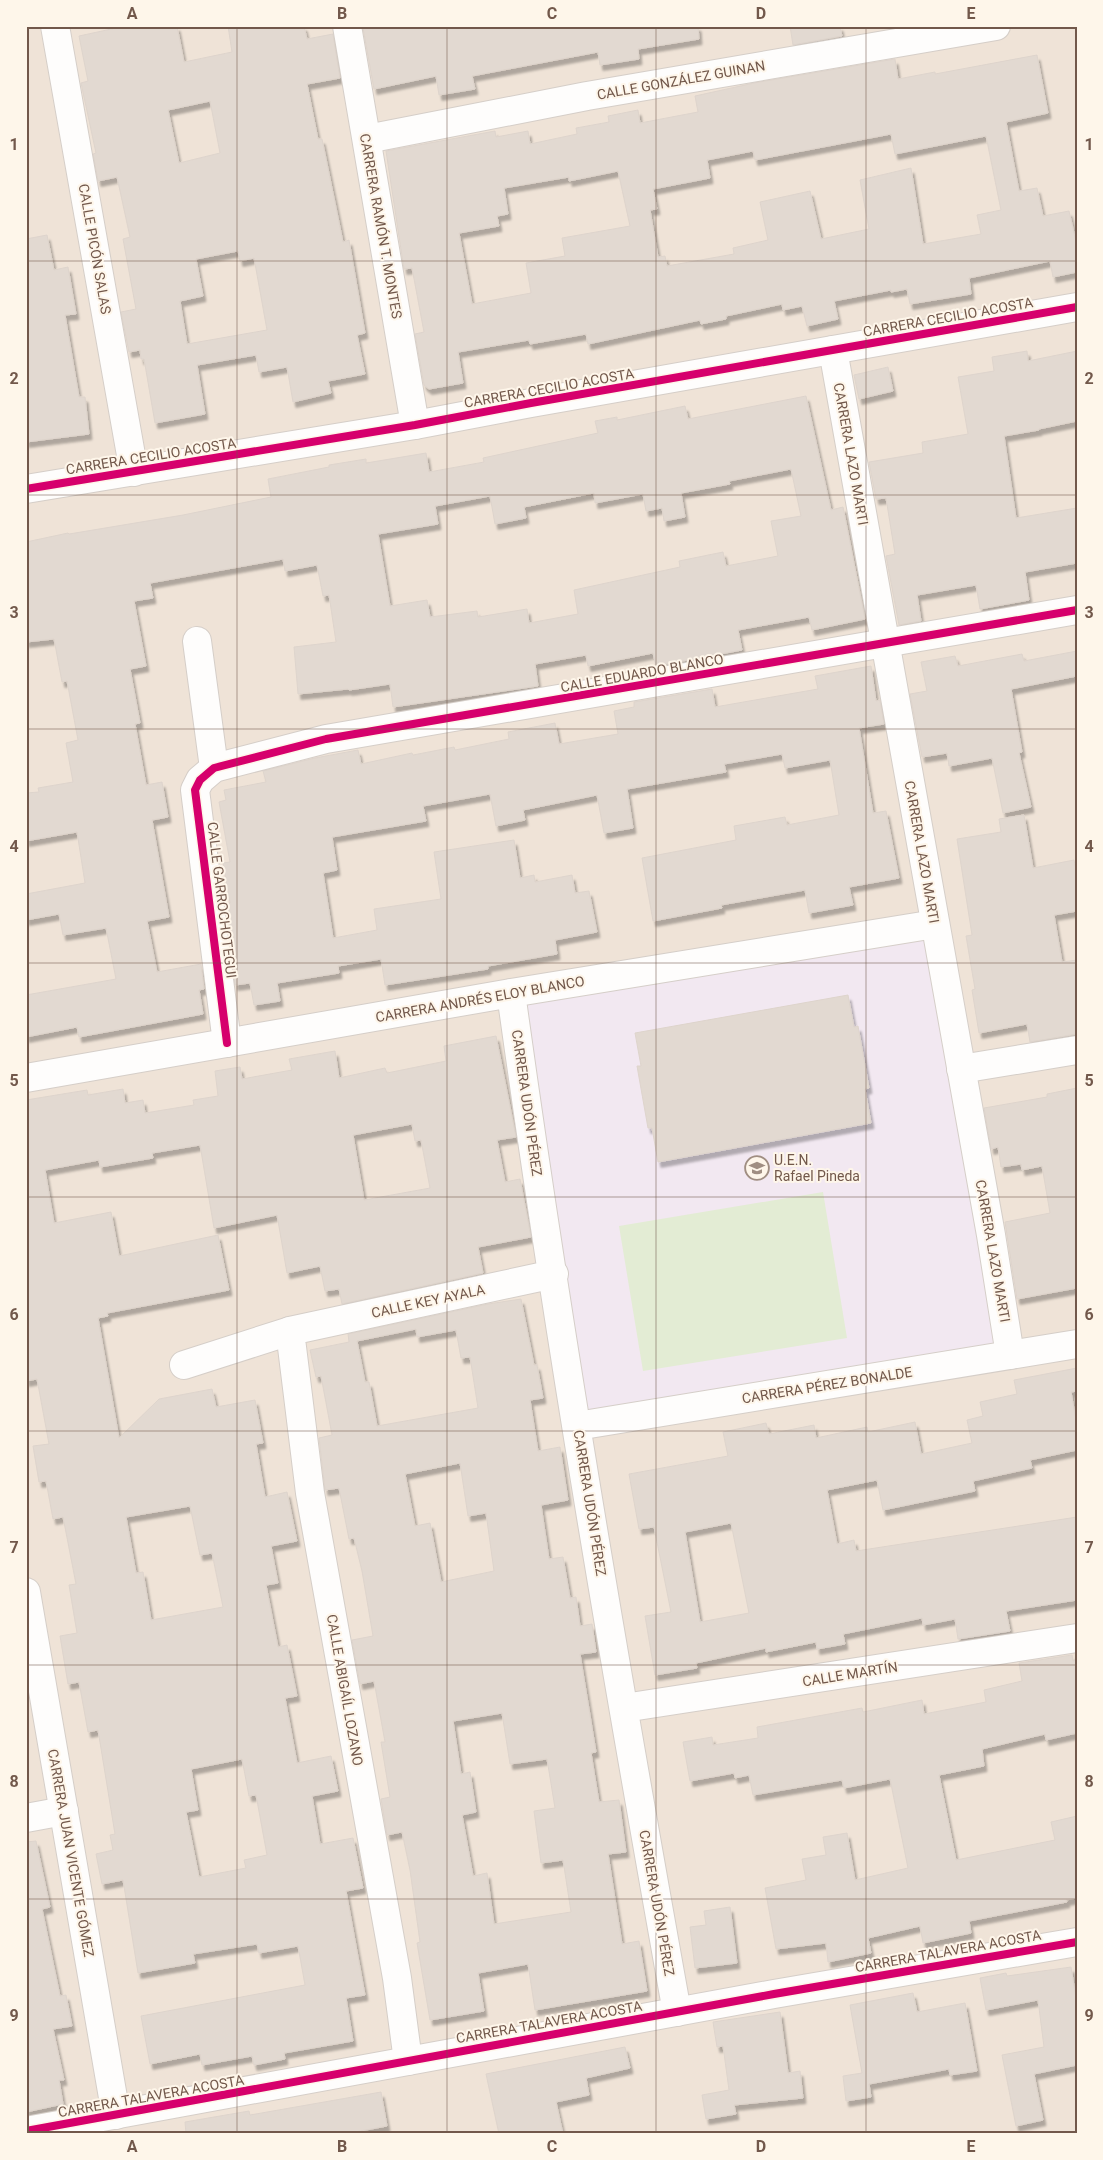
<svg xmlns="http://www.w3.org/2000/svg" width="1103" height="2160" viewBox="0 0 1103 2160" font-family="Roboto,sans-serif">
  <defs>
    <filter id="shadow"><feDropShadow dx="3" dy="5.5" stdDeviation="1" flood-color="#0004"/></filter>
  </defs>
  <rect width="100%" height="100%" fill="#f6f1e9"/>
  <rect fill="#efe3d7" x="26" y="26" width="1051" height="2108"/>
  <path fill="#f2e8f1" d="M935 924 1010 1355 577 1426 511 993Z"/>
  <path fill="#e3ecd4" d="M823 1192 847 1338 643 1371 619 1226Z"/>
  <g fill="#e2d9d1" stroke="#ded4cc" fill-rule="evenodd" filter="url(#shadow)">
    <path d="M125 26H177L184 62 232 52 228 26H304L307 39 333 34 340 78 307 84 318 139H322L343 242 349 240 365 333 357 335 365 374 328 381 331 393 293 402 287 367 259 372 256 355 197 365 205 414 155 423 144 359H141L140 350 129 352 121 312 136 309 123 239 130 237 117 177 98 181 93 154 96 153 81 83 88 81 79 36ZM210 101 220 153 179 163 168 110ZM238 251 240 261 254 258 267 330 187 344 180 301 203 296 196 259Z"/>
    <path d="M375 26H698L699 39 638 49 639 59 600 65 598 52 472 76 475 89 439 95 436 76 374 89 363 28Z"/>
    <path d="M790 26H840L842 36 793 45Z"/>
    <path d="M1037 55 1048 113 1006 122 1019 191 1037 188 1043 216 1069 211 1077 246V272L1053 277 1050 261 969 278 971 294 910 304 907 289 891 292V290L834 301 838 319 807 326 802 306 783 310 782 304 726 316V319L701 324 700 320 588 344 586 334 530 344 529 340 458 352 463 383 429 389 424 385 415 334 424 332 412 268 404 269 386 151 495 131 496 137 528 131 530 144 577 134 576 128 609 122 608 116 638 110 640 123 698 112 695 96 754 83 895 59 898 79 935 72V74ZM891 134 895 154 986 136 1001 210 977 215 981 234 923 244 911 168 860 180 869 229 821 239 810 191 760 202 768 240 733 248 734 254 667 266 665 256 658 257 650 210 657 209 653 189 710 178 707 160 753 151 755 160ZM618 171 630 226 562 238 565 256 526 263 531 293 472 304 459 233 499 226 497 216 508 214 504 188 569 177V181Z"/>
    <path d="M47 235 54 270 68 267 76 314 65 315 79 397H85L89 434 26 442V239Z"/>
    <path d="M1027 351 1028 361 1077 351V421L1039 429V430L1004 436 1016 518 1077 508V563L1025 572 1029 600 980 609 976 585 917 595 921 621 899 625 886 556 895 554 886 498 876 499 869 462 923 453 922 442 968 434 958 377 994 371 992 357Z"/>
    <path d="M888 367 893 391 859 399 854 375Z"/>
    <path d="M806 396 831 510 843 507 865 619 812 630 809 617 738 630 742 650 656 666 653 653 588 666 586 655 535 664 538 686 393 707 390 684 349 690 348 689 298 694 294 647 336 642 329 595 323 596 317 565 285 571 283 559 150 583 153 598 134 601 146 666 130 669 140 723 135 724 146 785 162 782 168 817 152 820 169 917 147 921 157 972 201 964 204 989 199 990 203 1014 79 1037 77 1027 26 1037V995L116 979 106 928 63 935 59 914 26 920V894L85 883 77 832 26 841V793L39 792 38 788 73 782 66 743 78 740 67 681 62 682 54 639 26 642V542L68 533 69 534 183 515 271 497 268 479 329 467V465L366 459V463L426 453 429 472 484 462 483 458 598 433 595 421 617 417V420L685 406 688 419ZM791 469 801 516 771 521 778 556 726 566 723 552 679 561 680 567 574 590 578 614 529 623 527 609 478 617 477 611 430 617 427 600 390 606 378 534 438 524 435 506 490 496 495 524 526 518 524 507 594 493 595 503 643 494 646 511 662 508 664 521 685 517 681 493 730 484 729 481Z"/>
    <path d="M1077 651V676L1011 689 1022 752 1019 753 1031 807 1003 813 992 758 949 766 947 753 922 757 910 694 927 691 921 662 955 656 958 666 1022 654 1024 661Z"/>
    <path d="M871 666 876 701 880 700 884 724 859 728 873 813 886 811 899 878 849 887 853 905 809 913 805 890 721 905 722 908 653 921 642 858 736 840 734 826 785 817 787 825 839 815 830 760 785 768 782 754 724 764 726 772 627 789 633 828 604 833 597 795 523 810 525 820 496 826 490 794 423 806 426 821 332 837 337 870 323 873 333 938 377 930 374 909 441 899 434 852 514 840 520 878 534 875 535 882 572 875 575 893 589 891 597 932 555 940 557 954 488 966V969L385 985 381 959 338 966 339 973 277 983 280 1001 254 1005 250 983 235 985 228 927H230L227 904 230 903 223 863 230 862 219 802 226 800 224 790 266 782 263 771 315 758 358 750 361 764 412 753 413 755 454 747 455 750 509 739 508 732 555 723 559 744 618 734 614 711 634 707V702L712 689 715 707 818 689 815 676Z"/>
    <path d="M1024 815 1033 868 1074 860 1077 875V911L1054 915 1062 962 1077 960V1034L1030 1042 1027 1024 979 1033 972 990 975 989 966 936 972 935 957 839 1001 832 999 819Z"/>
    <path d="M848 995 854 1027 858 1026 869 1088 865 1089 871 1123 658 1162 652 1128H648L637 1066H641L635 1033Z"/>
    <path d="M496 1036 516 1137 497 1140 505 1182 520 1179 531 1237 478 1247 483 1273 342 1304 339 1289 325 1291 320 1266 287 1273 277 1215 214 1228 200 1145 152 1153 153 1158 100 1167 99 1160 45 1170 54 1223 111 1212 119 1256 218 1235 229 1290 107 1313 108 1316 98 1318 119 1438 159 1399 212 1389 216 1407 255 1400 263 1443 256 1444 265 1497 287 1492 297 1541 271 1546 278 1583 266 1585 278 1647 287 1645 297 1696 285 1698 297 1763 331 1756 338 1791 312 1796 320 1844 353 1838 363 1888 346 1891 365 1995 346 1998 353 2041 284 2053 285 2059 254 2065 252 2056 202 2065 200 2054 150 2064 141 2016 305 1985 298 1946 259 1953 257 1944 193 1954 195 1963 138 1973 123 1880 102 1884 96 1854 113 1850 110 1835 115 1834 98 1730 88 1732 79 1682 68 1684 60 1636 77 1633 69 1585 76 1584 63 1517 53 1519 46 1481 39 1482 33 1446 49 1444 37 1379 26 1381V1100L87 1090 88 1095 123 1089 125 1103 143 1100 145 1113 194 1105 193 1100 218 1096 215 1071 240 1067 242 1079 292 1070 289 1059 335 1051 339 1078 385 1068 387 1073 446 1061 444 1046ZM412 1124 415 1141 421 1140 430 1188 364 1200 353 1135ZM190 1506 200 1555 212 1553 223 1607 151 1620 143 1572 136 1573 126 1517ZM242 1759 249 1796 256 1795 267 1855 244 1860 246 1868 199 1877 186 1812 198 1810 191 1769Z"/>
    <path d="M1077 1088V1288L1017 1299 1005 1222 1050 1213 1042 1166 1022 1170 1021 1164 1001 1167 998 1147 991 1149 984 1108 1047 1097V1094Z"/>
    <path d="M521 1299 534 1365H537L543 1398 530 1400 538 1451 560 1447 568 1500 541 1505 549 1559 563 1557 570 1598 576 1597 580 1626 592 1624 596 1652 580 1654 596 1752 591 1753 599 1802 619 1800 626 1852 608 1854 622 1944 639 1941 647 1991 535 2010 528 1964 478 1973 484 2011 430 2020 417 1943 420 1942 410 1870 402 1832 387 1835 381 1799 390 1797 381 1742H385L374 1681 360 1684 352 1640 373 1636 362 1571 354 1538 349 1539 339 1488 325 1490 319 1438 332 1435 321 1376 316 1377 310 1350 349 1342 348 1334 488 1304ZM416 1329 417 1337 456 1330 461 1358 470 1357 478 1408 377 1426 369 1382H365L357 1341ZM460 1463 468 1516 486 1513 494 1571 441 1582 430 1523 415 1526 405 1474ZM502 1713 510 1764 547 1759 555 1808 534 1811 541 1863 563 1860 571 1912 494 1924 487 1873 473 1876 462 1815 476 1812 470 1772 461 1774 453 1721Z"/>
    <path d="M1077 1368V1391L1071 1392 1077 1426V1450L1030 1460 1032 1468 973 1481 975 1491 883 1510 877 1480 827 1490 837 1544 854 1540 856 1551 1077 1517V1600L1006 1611 1010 1631 958 1639 955 1619 923 1625 922 1618 843 1634 845 1644 817 1649 816 1642 766 1652V1648L696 1663 697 1668 655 1675 645 1616 671 1612 654 1527 639 1529 629 1474 728 1456 723 1432 766 1423 769 1434 814 1425 816 1438 867 1427 868 1432 915 1422 921 1454 972 1443 967 1420 983 1416 980 1402 1017 1394 1014 1380ZM731 1523 749 1613 700 1622 685 1532Z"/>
    <path d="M1072 1655 1073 1661 1077 1660V1733L1046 1740 1045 1734 982 1749 984 1766 939 1775 956 1860 1055 1840 1051 1822 1077 1816V1898L1066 1900 1067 1902 969 1921 971 1933 923 1943 920 1926 868 1938 871 1953 828 1962 826 1943 776 1949 765 1888 806 1880 802 1859 826 1855 823 1837 847 1833 855 1880 908 1868 890 1779 844 1788 842 1780 753 1795 749 1775 735 1778 734 1773 690 1781 683 1742 712 1737 713 1745 758 1738 757 1727 862 1708 863 1712 922 1700 924 1714 986 1702 984 1690 1022 1681 1019 1663Z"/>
    <path d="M36 1841 50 1907 42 1909 60 1996 66 1995 72 2026 53 2029 64 2080H59L63 2104 26 2112V1842Z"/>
    <path d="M730 1907 737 1963 695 1968 690 1927 706 1925 704 1911Z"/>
    <path d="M1071 1967 1077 2005V2065L1034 2074 1043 2120 1016 2126 1002 2055 1044 2047 1038 2000 986 2010 980 1978 1006 1973 1007 1976Z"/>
    <path d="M913 1993 917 2012 965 2003 977 2071 950 2075 949 2069 869 2084 871 2097 846 2101 843 2076 862 2073 850 2005Z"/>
    <path d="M780 2012 788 2073 800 2071 803 2098 734 2105 736 2114 706 2119 702 2095 729 2090 723 2046 717 2047 713 2022Z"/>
    <path d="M625 2047 630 2068 586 2078 589 2095 556 2102 563 2134H499L486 2074Z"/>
    <path d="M381 2092 387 2126 345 2134H186L185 2122 249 2111 250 2115Z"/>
  </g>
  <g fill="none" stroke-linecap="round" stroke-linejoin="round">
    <g stroke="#d5cec8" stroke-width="30">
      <g id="street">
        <path d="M55 26 134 472"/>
        <path d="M347 26 415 425"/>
        <path d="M367 139 587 96 996 26"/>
        <path d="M833 350 991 1235 1010 1355"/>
        <path d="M26 489 415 425 531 403 1077 307"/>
        <path d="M197 641 214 768"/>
        <path d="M511 993C558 1334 616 1673 677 2012"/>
        <path d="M227 1043 195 790 200 780 214 768 326 739 1077 610"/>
        <path d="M961 1069 1077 1050"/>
        <path d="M26 1078 511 993 935 924"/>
        <path d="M184 1365 290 1331"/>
        <path d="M577 1426 1077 1344"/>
        <path d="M26 1592 116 2115"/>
        <path d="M624 1708 1077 1638"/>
        <path d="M26 1818 64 1811"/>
        <path d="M408 2061 397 1978 310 1493 290 1331 554 1274"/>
        <path d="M26 2131 774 1994 1077 1942"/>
      </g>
    </g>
    <use href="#street" stroke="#fefdfc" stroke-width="28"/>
    <g stroke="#fef6ea" stroke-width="11">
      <g id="cycleway">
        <path d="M26 489 415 425 531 403 1077 307"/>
        <path d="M227 1043 195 790 200 780 214 768 326 739 1077 610"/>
        <path d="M26 2131 774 1994 1077 1942"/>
      </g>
    </g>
    <use href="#cycleway" stroke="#d6006c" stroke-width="8"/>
  </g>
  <path fill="none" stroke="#72584b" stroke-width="1" stroke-opacity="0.55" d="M237 26V2134M447 26V2134M656 26V2134M866 26V2134M26 261H1077M26 495H1077M26 729H1077M26 963H1077M26 1197H1077M26 1431H1077M26 1665H1077M26 1899H1077"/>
  <defs>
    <g id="school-ring" transform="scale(1.25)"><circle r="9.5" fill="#fef6ea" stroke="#a08e82" stroke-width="1.5"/><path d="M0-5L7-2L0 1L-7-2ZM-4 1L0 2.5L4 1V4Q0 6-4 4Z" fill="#a08e82"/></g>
  </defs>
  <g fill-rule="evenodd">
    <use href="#school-ring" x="757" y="1168"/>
  </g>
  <g text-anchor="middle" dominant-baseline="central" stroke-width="4" stroke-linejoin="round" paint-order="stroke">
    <g font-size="14" fill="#72584b" stroke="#fef6ea">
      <text transform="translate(681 80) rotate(-10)">CALLE GONZÁLEZ GUINAN</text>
      <text transform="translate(381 226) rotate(80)">CARRERA RAMÓN T. MONTES</text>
      <text transform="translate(95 249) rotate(80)">CALLE PICÓN SALAS</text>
      <text transform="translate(948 317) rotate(-10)">CARRERA CECILIO ACOSTA</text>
      <text transform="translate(549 388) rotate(-10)">CARRERA CECILIO ACOSTA</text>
      <text transform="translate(851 454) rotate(80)">CARRERA LAZO MARTI</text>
      <text transform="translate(151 456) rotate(-9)">CARRERA CECILIO ACOSTA</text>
      <text transform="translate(642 673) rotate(-10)">CALLE EDUARDO BLANCO</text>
      <text transform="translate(922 852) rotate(80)">CARRERA LAZO MARTI</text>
      <text transform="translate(222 900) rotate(83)">CALLE GARROCHOTEGUI</text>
      <text transform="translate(480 999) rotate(-10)">CARRERA ANDRÉS ELOY BLANCO</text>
      <text transform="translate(527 1103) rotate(82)">CARRERA UDÓN PÉREZ</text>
      <text transform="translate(993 1251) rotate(80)">CARRERA LAZO MARTI</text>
      <text transform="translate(428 1301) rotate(-12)">CALLE KEY AYALA</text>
      <text transform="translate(827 1385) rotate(-9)">CARRERA PÉREZ BONALDE</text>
      <text transform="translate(590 1503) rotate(81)">CARRERA UDÓN PÉREZ</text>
      <text transform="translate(850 1674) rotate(-9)">CALLE MARTÍN</text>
      <text transform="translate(345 1690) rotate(80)">CALLE ABIGAÍL LOZANO</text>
      <text transform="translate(71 1853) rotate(80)">CARRERA JUAN VICENTE GÓMEZ</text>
      <text transform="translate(657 1903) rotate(80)">CARRERA UDÓN PÉREZ</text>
      <text transform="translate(948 1951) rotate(-10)">CARRERA TALAVERA ACOSTA</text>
      <text transform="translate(549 2022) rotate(-10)">CARRERA TALAVERA ACOSTA</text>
      <text transform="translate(151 2096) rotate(-10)">CARRERA TALAVERA ACOSTA</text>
    </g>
    <g font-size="14" fill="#72584b" stroke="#fef6ea" text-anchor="start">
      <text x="774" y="1160">U.E.N.<tspan x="774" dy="16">Rafael Pineda</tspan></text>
    </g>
  </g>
  <rect width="1103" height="2160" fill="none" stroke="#fef6ea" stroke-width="55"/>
  <rect x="28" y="28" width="1048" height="2104" fill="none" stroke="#72584b" stroke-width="2"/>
  <g font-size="16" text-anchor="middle" font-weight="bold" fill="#72584b">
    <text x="132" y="19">A</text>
    <text x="342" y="19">B</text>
    <text x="552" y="19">C</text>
    <text x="761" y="19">D</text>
    <text x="971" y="19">E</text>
    <text x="14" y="150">1</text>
    <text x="1089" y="150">1</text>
    <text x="14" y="384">2</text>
    <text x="1089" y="384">2</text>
    <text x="14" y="618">3</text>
    <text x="1089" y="618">3</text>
    <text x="14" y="852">4</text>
    <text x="1089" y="852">4</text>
    <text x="14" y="1086">5</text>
    <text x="1089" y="1086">5</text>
    <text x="14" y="1320">6</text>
    <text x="1089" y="1320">6</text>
    <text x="14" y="1553">7</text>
    <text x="1089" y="1553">7</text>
    <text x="14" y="1787">8</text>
    <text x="1089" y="1787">8</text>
    <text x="14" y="2021">9</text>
    <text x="1089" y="2021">9</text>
    <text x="132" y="2152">A</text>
    <text x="342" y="2152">B</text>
    <text x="552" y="2152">C</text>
    <text x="761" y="2152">D</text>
    <text x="971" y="2152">E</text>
  </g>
</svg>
